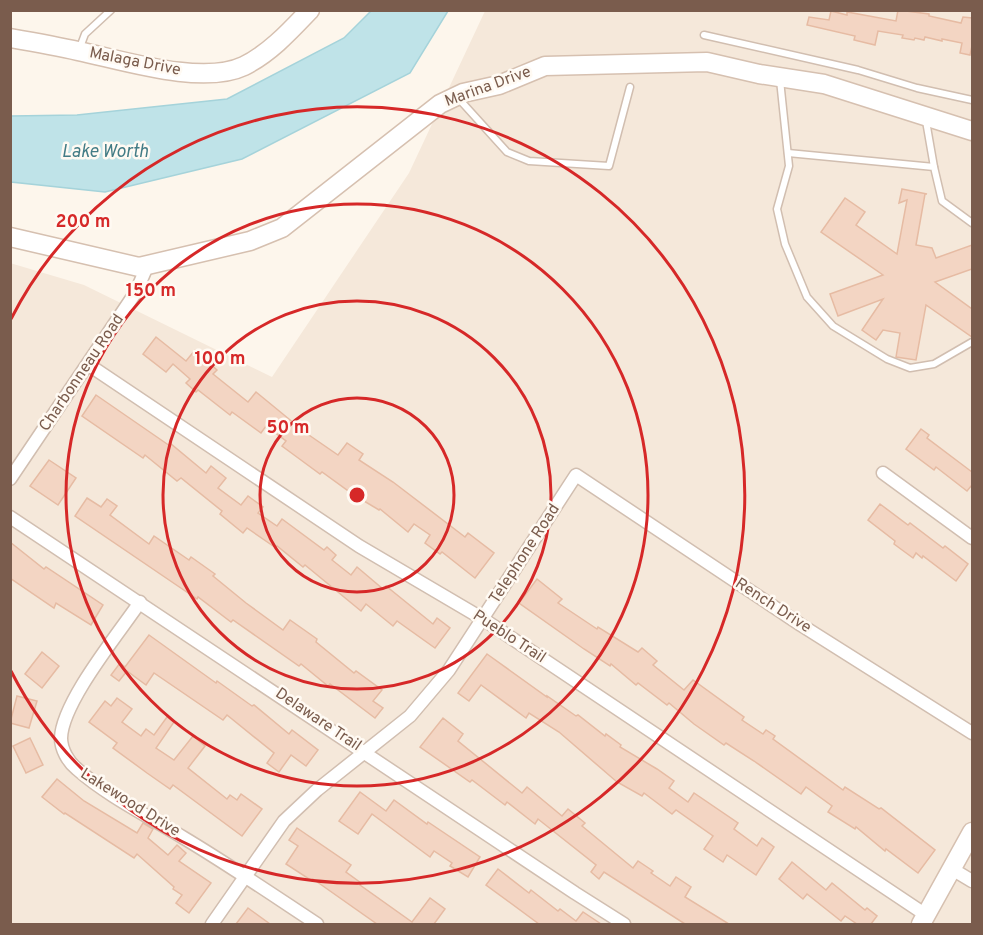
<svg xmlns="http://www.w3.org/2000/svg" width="983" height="935" viewBox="0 0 983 935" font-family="Overpass,sans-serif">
  <rect width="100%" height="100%" fill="#fdf6ec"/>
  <path fill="#f5e8da" d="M485 11H972V924H11L10 263 84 285 272 377 409 173Z"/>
  <path fill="#bfe3e8" stroke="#a5d3da" stroke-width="1.5" d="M371 11H448L410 73 242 159 105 192 11 182V116L77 115 227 99 344 38Z"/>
  <g fill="#f3d5c3" stroke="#e6bba3" stroke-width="1.5">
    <path d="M898 10 929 14V16L961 23 963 17 972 18V46L970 55 960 53 962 43 942 39V41L925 37 924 40 915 38 914 40 902 38 903 35 878 31 875 45 854 40 855 36 807 25 809 17 829 20 831 11 847 15V12L896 21Z"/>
    <path d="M902 189 927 194H925L916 245 932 248 936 258 972 245V269L935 282 972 309V337L926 305 916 360 896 357 900 333 883 330 876 340 862 330 883 299 838 316 830 294 883 275 821 232 845 198 865 212 856 225 897 254 907 200 899 203Z"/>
    <path d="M156 337 186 361 195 350 217 370 213 374 248 402 256 392 306 433 338 455 347 443 363 454 359 460 393 482 465 537 468 533 494 553 475 578 442 552 440 554 425 543 430 535 414 524 408 532 380 509 379 510 354 495 322 472 320 474 290 452 282 446 286 441 266 426 261 433 232 412 230 415 198 390 196 392 186 383 190 379 173 364 166 372 143 354Z"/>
    <path d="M96 395 170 446 171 444 206 473 211 466 226 478 218 488 241 505 248 496 263 507 258 513 277 526 282 519 324 550 327 547 336 555 332 560 351 575 357 567 383 589 386 586 433 624 437 618 450 628 435 648 397 621 393 626 366 604 361 611 305 565 303 567 277 546 276 548 247 528 243 533 220 514 222 511 181 478 177 481 145 455 143 458 82 416Z"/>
    <path d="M921 429 929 435 927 438 972 472V485L967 491 936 467 934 470 906 449Z"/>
    <path d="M49 460 76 478 58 505 30 486Z"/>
    <path d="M87 498 101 507 107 499 117 506 110 515 149 544 154 536 189 560 191 557 215 574 213 576 246 603 283 630 290 620 317 639 316 642 354 673 356 671 382 690 373 701 383 708 375 718 330 684 328 686 301 664 299 666 233 620 231 622 198 597 197 599 75 516Z"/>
    <path d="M880 504 908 525 910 523 943 548 945 546 968 564 956 581 923 556 922 558 916 553 913 558 894 544 895 541 868 520Z"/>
    <path d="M10 542 44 569 46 567 103 605 91 625 56 603 54 608 10 578Z"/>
    <path d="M537 579 562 599 558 603 597 629 598 627 638 652 642 648 657 661 653 665 684 690 693 680 744 717 742 720 763 734 766 730 775 736 773 739 843 790 845 787 879 809 881 808 935 850 918 873 886 849 885 851 856 827 855 829 828 812 832 806 806 787 801 794 754 761 726 743 724 745 694 724 669 703 667 705 638 683 636 685 611 664 610 666 584 649 519 603Z"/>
    <path d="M149 635 216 683 217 681 252 706 254 705 289 734 292 730 318 750 306 766 291 755 279 772 267 763 274 753 227 715 223 720 154 673 146 685 127 671 119 681 111 675 120 663 125 667Z"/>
    <path d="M42 652 59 666 42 688 25 674Z"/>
    <path d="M487 654 547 697V696L576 716 578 715 605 736 606 734 621 745 620 747 657 769 674 781 669 788 688 802 694 793 738 823 734 829 757 846 762 838 774 847 756 875 727 855 723 862 704 849 713 836 676 810 672 814 644 793 642 796 617 782 559 732 529 713 526 718 481 685 469 701 458 693Z"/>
    <path d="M17 696 37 701 29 728 10 723Z"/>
    <path d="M117 698 132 709 122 722 141 736 146 729 154 735 167 717 174 722 156 748 174 760 193 736 205 746 188 768 227 799 230 795 237 800 241 794 262 809 242 836 173 785 170 789 147 773 113 748 117 743 89 722 105 701 111 706Z"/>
    <path d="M443 718 463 734 458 741 522 793 527 787 562 816 568 809 585 823 582 826 633 868 638 861 653 871 651 873 670 886 676 877 691 887 685 897 729 924H685L604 872 599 879 591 872 596 865 538 819 535 824 507 802 505 805 472 780 470 782 420 747Z"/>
    <path d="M30 738 43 765 26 773 13 746Z"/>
    <path d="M57 779 84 801 137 833 143 823 153 829 148 838 168 855 177 845 186 853 179 861 211 883 189 913 176 903 182 895 173 889 174 887 137 854 134 858 65 813 64 814 42 797Z"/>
    <path d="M360 792 386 811 394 800 427 824 428 822 480 857 468 877 450 866 452 863 434 851 430 857 372 814 358 834 339 821Z"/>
    <path d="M297 828 351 865 346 872 361 883 360 885 412 922 430 898 445 909 434 924H377L313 879 312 881 286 864 298 846 289 840Z"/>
    <path d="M792 862 826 890 832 883 865 910 867 908 877 916 871 924H857L845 916 841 921 807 894 803 899 779 879Z"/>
    <path d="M498 869 529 893 531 890 558 911 560 909 576 921 583 912 601 924H539L486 885Z"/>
    <path d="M248 908 270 924H236Z"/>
  </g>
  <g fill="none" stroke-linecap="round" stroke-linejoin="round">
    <g stroke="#d1beb0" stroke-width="9">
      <g id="lane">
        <path d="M704 35 858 70 917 88 972 100"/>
        <path d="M79 50 85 34 111 10"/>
        <path d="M780 80 789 166 777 209 785 244 807 297 833 326 887 359 910 368 934 364 972 342"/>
        <path d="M459 99 507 152 529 161 609 166 630 87"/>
        <path d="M926 121 934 167"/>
        <path d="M788 153 934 167 942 201 972 223"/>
      </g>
    </g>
    <g stroke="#d1beb0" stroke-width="15">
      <g id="street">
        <path d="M89 365 359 546 483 619 926 915"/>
        <path d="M883 473 972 538"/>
        <path d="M10 479 136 292 148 264"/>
        <path d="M10 517 575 893 624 924"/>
        <path d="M140 602C119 633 62 702 61 738 61 749 68 762 77 769 106 795 150 817 184 838 229 865 273 895 317 924"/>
        <path d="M952 869 972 881"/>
        <path d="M212 924 284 821 317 790 410 716 449 670 576 475 801 625 972 733"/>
      </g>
    </g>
    <g stroke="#d6c0b0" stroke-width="21">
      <g id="secondary">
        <path d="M10 38C33 42 56 46 78 51 122 60 202 86 244 66 270 53 290 31 310 10"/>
        <path d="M10 237 139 267 250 241 282 228 440 104 463 93 499 85 545 66 707 62 759 74 824 84 972 131"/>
        <path d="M921 924 972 832"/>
      </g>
    </g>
    <use href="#lane" stroke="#fff" stroke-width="6"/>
    <use href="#street" stroke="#fff" stroke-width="12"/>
    <use href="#secondary" stroke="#fff" stroke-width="18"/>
  </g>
  <g fill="none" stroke="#d62828" stroke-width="3">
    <circle cx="357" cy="495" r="97"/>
    <circle cx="357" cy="495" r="194"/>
    <circle cx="357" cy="495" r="291"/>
    <path d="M11 319A388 388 0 1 1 11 671"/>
  </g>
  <g text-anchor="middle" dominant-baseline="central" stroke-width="5" stroke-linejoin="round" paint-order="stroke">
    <g font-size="16" fill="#7a5c4d" stroke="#fffaf3">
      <text transform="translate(135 62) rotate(11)">Malaga Drive</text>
      <text transform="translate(488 87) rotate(-20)">Marina Drive</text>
      <text transform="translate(82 373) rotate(-56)">Charbonneau Road</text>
      <text transform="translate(525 554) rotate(-57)">Telephone Road</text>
      <text transform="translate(773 606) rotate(33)">Rench Drive</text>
      <text transform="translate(509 637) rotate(33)">Pueblo Trail</text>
      <text transform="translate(318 720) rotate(34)">Delaware Trail</text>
      <text transform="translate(130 803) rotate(32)">Lakewood Drive</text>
    </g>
    <g font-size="18" font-style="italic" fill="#437c86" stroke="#fffaf3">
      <text x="105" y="152">Lake Worth</text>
    </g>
  </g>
  <circle cx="357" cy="495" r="9" fill="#d62828" stroke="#fffaf3" stroke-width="3"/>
  <g font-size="18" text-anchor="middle" font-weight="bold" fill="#d62828" stroke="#fffaf3" stroke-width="5" stroke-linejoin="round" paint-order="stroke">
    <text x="83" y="227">200 m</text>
    <text x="151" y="296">150 m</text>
    <text x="220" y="364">100 m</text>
    <text x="288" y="433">50 m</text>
  </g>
  <rect width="983" height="935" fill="none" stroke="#7a5c4d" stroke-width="24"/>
</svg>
